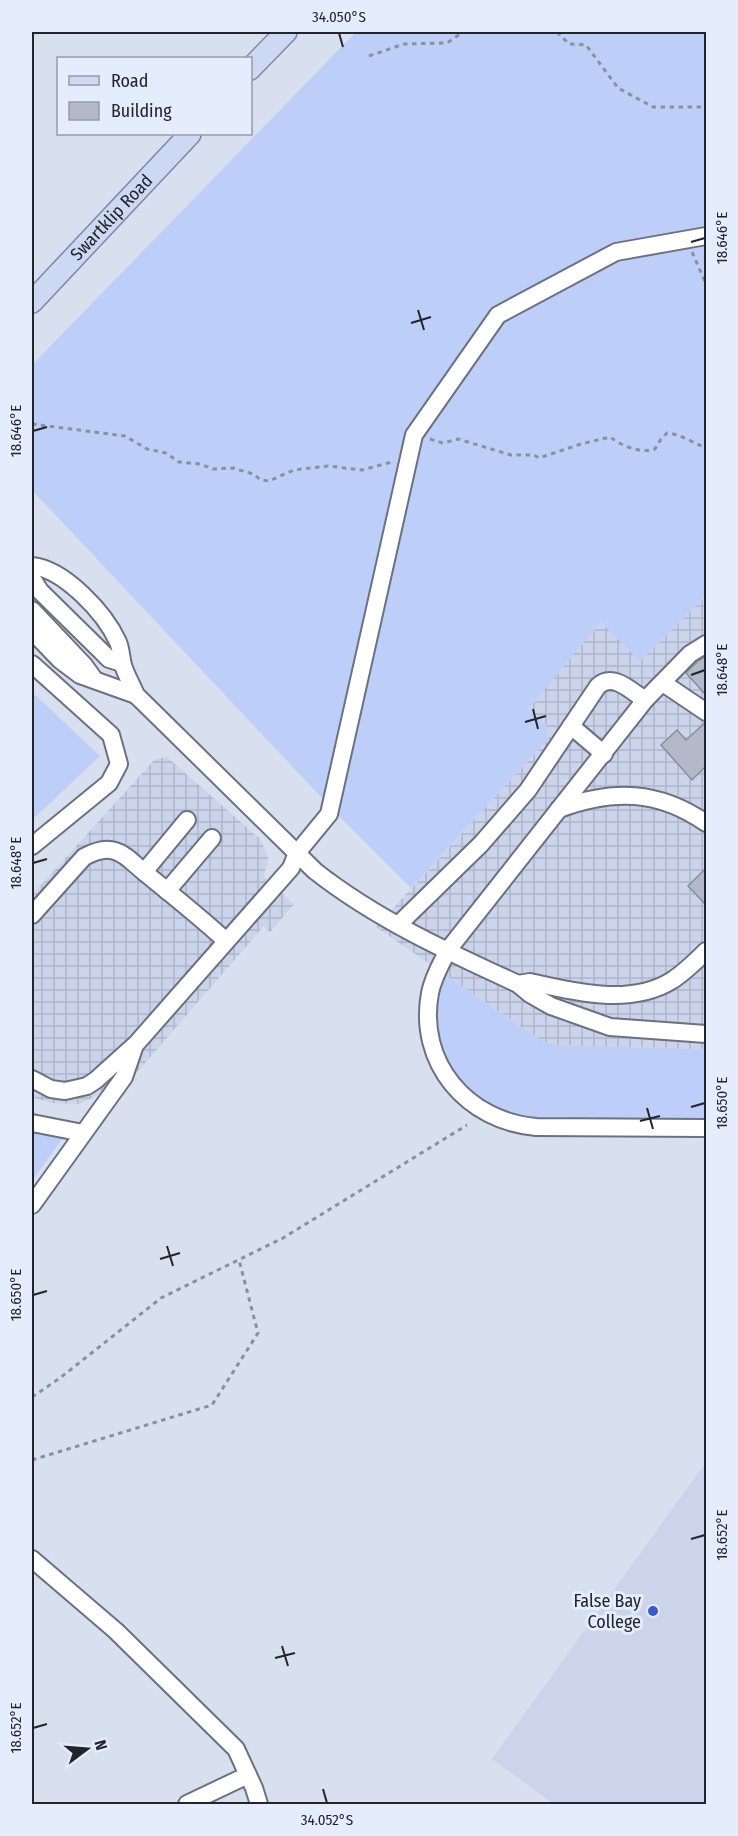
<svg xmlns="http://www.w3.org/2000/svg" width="738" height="1836" viewBox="0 0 738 1836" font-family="'Fira Sans Condensed',sans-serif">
  <defs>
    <pattern id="industrial-grid" width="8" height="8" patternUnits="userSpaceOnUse" patternTransform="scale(1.5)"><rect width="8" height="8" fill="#cbd4eb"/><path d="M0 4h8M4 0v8" fill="none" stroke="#aeb6ca"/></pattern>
  </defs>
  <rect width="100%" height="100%" fill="#d8dfee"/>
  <path fill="#cbd4eb" d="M706 1462V1804H554L492 1759Z"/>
  <g fill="url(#industrial-grid)">
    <path d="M706 596V1049L556 1045 542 1041 376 927 548 739 546 725 528 709 601 622 640 661Z"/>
    <path d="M167 757 260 839 268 856V864L263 876 294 904 270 932 264 926 132 1078 121 1070 98 1095 79 1104 51 1103 32 1097V895L155 759Z"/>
  </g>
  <g fill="#bdcff9">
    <path d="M356 32H706V596L640 661 601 622 528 709 546 725 548 739 411 888 337 814 32 490V365Z"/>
    <path d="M32 692 100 756 32 820Z"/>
    <path d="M443 973 542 1041 556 1045 706 1049V1120L530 1117C456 1106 422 1042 443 973Z"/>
    <path d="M32 1128 65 1135 32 1181Z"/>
  </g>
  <g fill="#b3b9c8" stroke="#888e9c" stroke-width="1.5">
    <path d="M706 656V695L686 673 697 662Z"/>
    <path d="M706 722V766L692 780 661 745 677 730 686 740Z"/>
    <path d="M706 868V905L688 886Z"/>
  </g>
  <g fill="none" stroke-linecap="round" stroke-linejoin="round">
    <g stroke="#6b717f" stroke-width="20">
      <g id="minor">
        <path d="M32 566C64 569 105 613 118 642 121 649 121 657 123 665 126 675 132 685 136 695L315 871C376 919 448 952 518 984L530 994 551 1006 610 1027 706 1034"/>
        <path d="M32 578 40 591 102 652 109 659 122 663"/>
        <path d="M32 610 84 665 94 679"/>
        <path d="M32 631 60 660 80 675 136 695"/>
        <path d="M706 644 690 654 645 700 448 950C441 964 433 977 430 993 417 1063 467 1121 536 1127L706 1128"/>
        <path d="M32 664 111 735 119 764 109 783 32 846"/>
        <path d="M663 683 706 712"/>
        <path d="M571 726 604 754"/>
        <path d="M559 809C613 789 658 790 706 823"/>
        <path d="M144 872 187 820"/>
        <path d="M167 891 212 838"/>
        <path d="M32 915 84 857C93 852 104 847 115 851 126 854 135 865 144 872 172 895 200 917 226 941"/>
        <path d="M398 925 481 844 528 790 598 686C613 672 631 691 645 700"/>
        <path d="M518 984 530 982C574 992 630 1006 671 981 684 973 696 961 706 951"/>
        <path d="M32 1079 51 1089 65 1091 87 1086 96 1080 136 1044 291 868 297 853 329 814 414 435 498 315 616 252 706 236"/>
        <path d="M32 1123 83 1133"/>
        <path d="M32 1205 124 1077 134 1048"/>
        <path d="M32 1559 116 1631 236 1749 254 1788 259 1804"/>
        <path d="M187 1804 248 1775"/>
      </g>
    </g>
    <g stroke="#7c88a7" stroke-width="24">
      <g id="major">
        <path d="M250 69 286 32"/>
        <path id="s1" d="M32 302 190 134"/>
      </g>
    </g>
    <g stroke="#8b919b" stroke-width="3" stroke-dasharray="4.5 4.5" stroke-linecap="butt">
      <path d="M557 32 569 44 586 45 618 88 653 107H706"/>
      <path d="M369 56 404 44 447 43 463 32"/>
      <path d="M692 252 706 284"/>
      <path d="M32 424 125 436 147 449 166 453 179 462 200 464 213 469 233 468 253 474 261 480 269 481 294 470 328 466 362 470 392 462"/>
      <path d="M430 439 443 443 458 439 511 455H534L539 458 581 444 610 437C622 446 641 454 655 449L661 439 667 433C680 434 694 443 706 448"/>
      <path d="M32 1397 60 1378 161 1298 283 1238 467 1125"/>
      <path d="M32 1460 212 1405 258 1333 239 1260"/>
    </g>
    <use href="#minor" stroke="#fff" stroke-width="16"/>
    <use href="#major" stroke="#cdd8f3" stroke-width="21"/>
  </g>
  <path fill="none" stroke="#22252a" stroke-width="2" d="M339 33 343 47M691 242 705 238M418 310 424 330M411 323 431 317M33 431 47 427M691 675 705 670M533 709 538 729M525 722 546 716M33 863 47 859M691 1107 705 1103M647 1108 653 1129M640 1121 660 1116M167 1246 173 1266M160 1259 180 1253M33 1295 47 1291M691 1539 705 1535M282 1646 288 1666M275 1658 295 1653M33 1728 47 1724M323 1789 327 1803"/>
  <circle fill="#3a5acc" stroke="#e5ecfb" stroke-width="2" cx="653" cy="1611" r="6"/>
  <g text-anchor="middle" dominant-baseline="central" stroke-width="6" stroke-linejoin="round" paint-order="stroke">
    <g font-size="18" fill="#22252a" stroke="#e5ecfb">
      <text stroke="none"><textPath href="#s1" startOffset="116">Swartklip Road</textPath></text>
    </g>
    <g font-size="18" fill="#22252a" stroke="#e5ecfb" text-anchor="end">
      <text x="641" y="1601">False Bay<tspan x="641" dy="21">College</tspan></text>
    </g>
  </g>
  <rect width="738" height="1836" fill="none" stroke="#e5ecfb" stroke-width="66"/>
  <rect x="57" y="57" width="195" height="78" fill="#e5ecfb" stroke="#979ca7" stroke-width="1.5"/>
  <rect x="69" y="76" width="30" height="9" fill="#cdd8f3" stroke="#979ca7" stroke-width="1.5"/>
  <text x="111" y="87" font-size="18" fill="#22252a">Road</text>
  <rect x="69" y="102" width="30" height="18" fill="#b3b9c8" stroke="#979ca7" stroke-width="1.5"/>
  <text x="111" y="117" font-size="18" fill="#22252a">Building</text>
  <g transform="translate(87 1749) rotate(74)" stroke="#e5ecfb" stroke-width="4.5" paint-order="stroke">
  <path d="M0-4.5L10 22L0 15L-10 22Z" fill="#22252a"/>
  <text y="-9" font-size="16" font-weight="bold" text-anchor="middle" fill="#22252a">N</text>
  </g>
  <rect x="33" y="33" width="672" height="1770" fill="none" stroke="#22252a" stroke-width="2"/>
  <g font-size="15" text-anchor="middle" fill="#22252a">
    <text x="339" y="22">34.050°S</text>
    <text transform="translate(722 238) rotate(-90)" y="5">18.646°E</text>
    <text transform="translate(16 431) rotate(-90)" y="5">18.646°E</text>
    <text transform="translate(722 670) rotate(-90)" y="5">18.648°E</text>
    <text transform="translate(16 863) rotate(-90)" y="5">18.648°E</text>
    <text transform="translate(722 1103) rotate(-90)" y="5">18.650°E</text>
    <text transform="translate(16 1295) rotate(-90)" y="5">18.650°E</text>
    <text transform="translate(722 1535) rotate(-90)" y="5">18.652°E</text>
    <text transform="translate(16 1728) rotate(-90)" y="5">18.652°E</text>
    <text x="327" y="1825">34.052°S</text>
  </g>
</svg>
